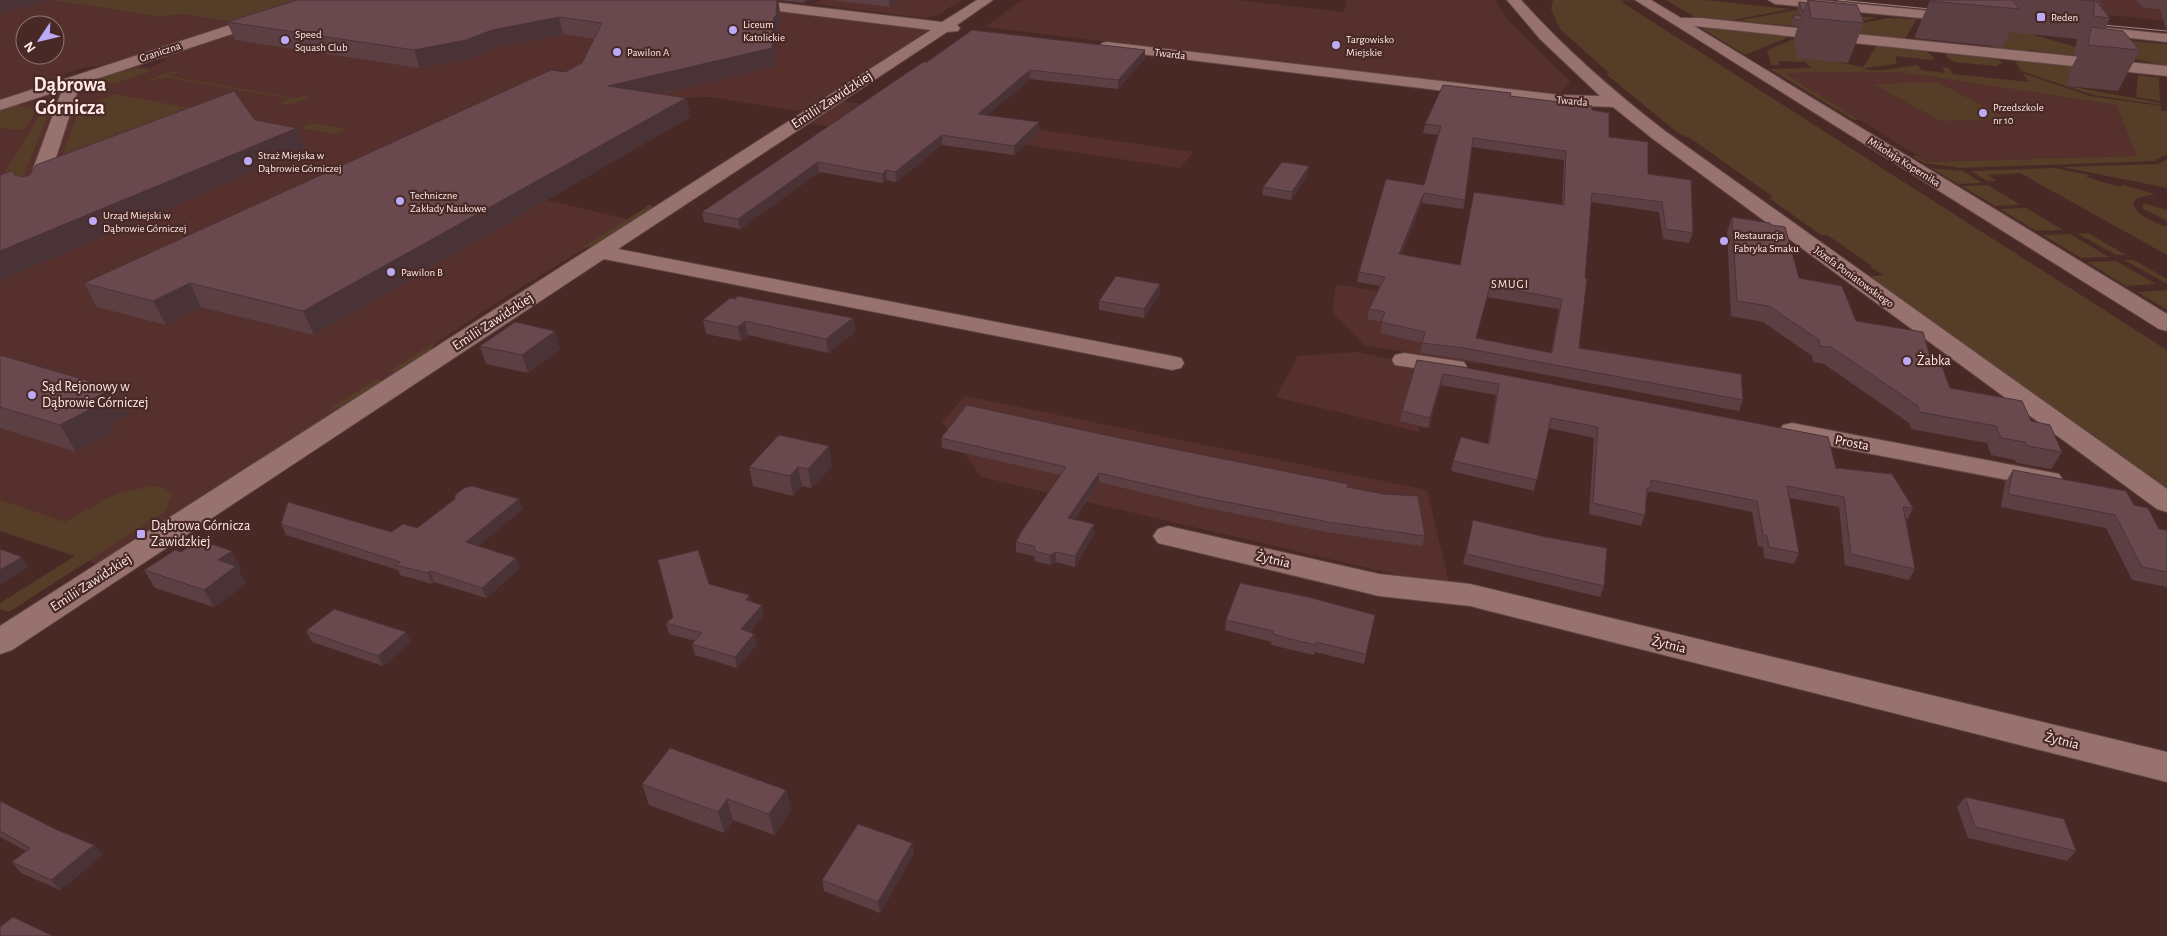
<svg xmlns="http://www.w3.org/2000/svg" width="2167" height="936" viewBox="0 0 2167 936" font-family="'Alegreya Sans',sans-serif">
  <rect width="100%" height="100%" fill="#482926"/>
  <g fill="#56302c" fill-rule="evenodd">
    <path d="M0 0H51L161 17 184 14 240 24 105 66 85 67 64 74 65 76 64 80 0 101ZM25 25H55V55H25Z"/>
    <path d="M697 0 914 26 929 30 804 112 709 97 633 100 472 183 636 221 605 241 582 249 492 306 435 343 427 355 101 565 0 531V108L136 66 150 67 165 61 163 57 167 54 254 25Z"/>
    <path d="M822 0H962L936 16 925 18 813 4Z"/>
    <path d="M1022 0H1235L1344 12 1347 0H1495L1509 21 1570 81 1559 95 985 27Z"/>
    <path d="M1978 0H2167V21L1980 2Z"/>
    <path d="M1901 72 2116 105 2137 156 1928 162 1783 73Z"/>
    <path d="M842 101 1193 152 1180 168 960 135 946 145 807 123Z"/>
    <path d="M1336 284 1400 295 1392 320 1480 337 1478 350 1482 351 1479 364 1364 345 1332 312Z"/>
    <path d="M1358 352 1442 370 1430 428 1418 426 1419 432 1276 397 1298 356Z"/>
    <path d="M965 396 1427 490 1449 583 1436 584 981 477 942 422Z"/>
  </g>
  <g fill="#553d28">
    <path d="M51 0H307L237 23 184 14 161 17Z"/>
    <path d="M1553 0H1634L1620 1 2167 350V491L1867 277 1884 275 1871 268 1872 266 1827 235H1821L1769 198 1773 197 1690 138 1678 133 1606 74 1609 73 1560 29 1551 9Z"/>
    <path d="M1666 0H1705L1790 9 1723 22 1698 19Z"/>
    <path d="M1796 10 1876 18 1816 31 1803 27 1741 21 1740 24 1730 22Z"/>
    <path d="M1888 18 1917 19 1904 41 1820 32Z"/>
    <path d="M1701 26 1794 35 1745 55 1700 27Z"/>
    <path d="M2012 31 2028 33 2089 51 2093 58 2027 50 2029 55 1987 50 2008 32Z"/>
    <path d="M1803 35 1805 56 1863 67 1878 44 1925 49 1934 58 1931 60 1896 56V64L1865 68 1866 70H1883L1918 65 1921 70 1945 73 1942 68H1949L1953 74 2029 82 2022 73 2090 96 2161 106V111H2167V155L2154 161 1961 168 1924 163 1912 156H1917L1928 162 2137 156 2116 105 1901 72 1784 73 1859 120H1854L1770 69 1811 68 1805 62 1778 61 1779 65H1771L1767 50Z"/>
    <path d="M2129 41 2167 44V66L2094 50Z"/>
    <path d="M1944 52 1997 57 2002 63 1996 66 1955 62 1949 59Z"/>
    <path d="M2016 59 2072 65 2068 86 2161 103V105L2093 95 2021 71 2014 60Z"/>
    <path d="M136 68 153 70 114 84 101 81 103 76Z"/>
    <path d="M178 71 180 72 169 76 294 98 312 95C303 102 290 105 278 104L290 99 165 77 152 81 148 80 166 73Z"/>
    <path d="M2138 75 2159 78 2160 101 2136 97Z"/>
    <path d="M1937 82 2008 119 1940 121 1874 84Z"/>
    <path d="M116 94 231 116 53 184 81 103 96 101Z"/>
    <path d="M16 105 37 109 26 128 17 130 0 128V110Z"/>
    <path d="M51 107 16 195 0 180 44 108Z"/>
    <path d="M313 123 345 129 346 130 337 134 300 128Z"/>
    <path d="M2167 159V188L2063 167 2158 164Z"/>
    <path d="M1931 168 1963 171 1982 183 1958 184Z"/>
    <path d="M2054 168 2089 175 2086 177 2120 187 2124 185 2155 194 2137 198 2133 203C2136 216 2156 223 2167 227V255L2020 173 1988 175 1997 181H1987L1971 171Z"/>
    <path d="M1987 185 2021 205 1995 206 1962 186Z"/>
    <path d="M2143 203 2167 210V221L2143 209Z"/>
    <path d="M651 204 653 210 605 241 582 249 505 297Z"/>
    <path d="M2026 208 2063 230 2036 231 2000 209Z"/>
    <path d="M2088 233 2126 255H2116L2078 234Z"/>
    <path d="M2070 234 2109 257 2081 258 2043 235Z"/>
    <path d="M2124 260H2134L2167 279V284Z"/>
    <path d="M2116 261 2156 284 2126 286 2087 262Z"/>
    <path d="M2167 291V310L2137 292 2166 290Z"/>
    <path d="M492 306 435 343 427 355 399 373 390 371Z"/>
    <path d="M377 379 387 381 345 405 327 411Z"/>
    <path d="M151 486 164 488 172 494 166 511 9 612 0 609V603L75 556 0 531V500L65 522 116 494Z"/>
  </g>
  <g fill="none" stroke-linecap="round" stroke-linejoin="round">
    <g stroke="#5f4543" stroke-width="2">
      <g id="minor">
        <path d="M307 0H327L325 3 78 85 77 93 45 191 42 195 35 197 28 195 25 191 62 90 0 110V100Z"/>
        <path d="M716 0H756L942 22 977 0H993L957 25 960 28 958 31 947 32 618 249 1172 356 1181 358 1184 363 1181 368 1172 370 604 259 12 650 0 654V626L931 30 723 4Z"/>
        <path d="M1507 0H1521C1565 49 1613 91 1665 131L2167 489V512L2157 509 1653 139 1613 107 1560 105 1107 50 1102 49 1100 46 1102 43 1107 42 1560 95 1600 96 1540 39Z"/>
        <path d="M1635 0H1651L1681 18H1701L2167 66V76L1694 26 2167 314V331L2159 329Z"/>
        <path d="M1768 0H1817L1961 14 1968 18 1961 22 1775 4Z"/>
        <path d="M2089 26 2167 34V42L2084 33 2082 30 2084 27Z"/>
        <path d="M1404 353 1464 362 1467 367 1464 372 1455 374 1395 365 1392 360 1395 355Z"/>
        <path d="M1792 423 2049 472 2059 474 2063 480 2059 486 2049 488 1783 437 1779 431 1783 425Z"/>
        <path d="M1168 526 1379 574 1470 584 2167 752V782L1470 606 1379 596 1158 543 1153 536 1158 529Z"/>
      </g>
    </g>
    <use href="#minor" fill="#97726e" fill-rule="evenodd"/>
    <g stroke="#9f8582" stroke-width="1">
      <path d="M1838 0 1940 10"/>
      <path d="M2092 24 2167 31"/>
    </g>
  </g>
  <g fill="#5b3f43" fill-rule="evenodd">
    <path d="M297 0H810L805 3 778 0 780 13 779 33 777 34 775 66 660 94 686 98 690 117 314 335 201 307 166 325 97 307 84 283 565 72 582 63 594 39 563 34 497 47 472 58 420 68 235 40 227 22Z"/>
    <path d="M830 0H902L890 7Z"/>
    <path d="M1807 0 1864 23 1848 63 1797 58 1794 38 1798 26H1792V22L1794 15 1800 16 1797 8 1799 2 1807 3Z"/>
    <path d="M1930 0H2081L2102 2 2100 6 2110 18 2105 29 2140 50 2118 91 2067 86 2071 68 2078 55H2074L2077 39 2010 32 2003 47 1914 38Z"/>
    <path d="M2135 0H2167V32L2160 9 2144 8Z"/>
    <path d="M1145 50V58L1118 89 1030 79 987 115 1039 132 1014 155 942 145 896 182 887 180 883 183 819 172 740 229 704 222 702 212 927 62Z"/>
    <path d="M1511 96 1592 110 1609 137 1648 174 1693 233 1689 243 1663 239 1659 212 1591 202 1579 348 1743 400 1739 411 1461 359 1420 353 1422 343 1380 333 1382 322 1367 319 1369 309 1380 286 1357 282 1359 272 1424 185 1438 135 1423 133 1425 124ZM1472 147 1564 160 1562 205 1460 265 1401 254 1422 203 1463 209 1465 200ZM1487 297 1559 309 1551 353 1476 338Z"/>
    <path d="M1308 174 1291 200 1262 195 1263 187Z"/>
    <path d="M1732 217 1771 225 1799 278 1856 321 1931 360 1950 388 2031 421 2062 452 2051 469 2017 463 2015 460 1991 455 1987 443 1911 429 1909 423 1824 364 1813 362 1812 356 1763 322 1731 316 1727 232Z"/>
    <path d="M1160 293 1144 318 1099 310V301Z"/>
    <path d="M853 318 855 332 828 353 748 335 741 341 706 334 703 320Z"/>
    <path d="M480 346 560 349 528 373 486 364Z"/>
    <path d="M0 355 113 388 128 415 109 425 113 432 76 452 0 428Z"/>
    <path d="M1417 360 1836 468 1913 508 1908 519 1906 518 1915 569 1909 580 1845 565 1839 507 1789 498 1799 553 1794 564 1764 558 1763 547 1758 546 1752 512 1649 491 1646 499 1645 515 1641 526 1589 514 1594 438 1548 428 1534 491 1451 471 1453 461 1488 443 1496 395 1441 385 1428 428 1400 421 1402 411Z"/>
    <path d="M941 438H1119L1347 487 1425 536 1422 546 1326 532 1197 506 1099 482 1074 520 1094 534 1075 567 1056 562 1050 565 1035 561 1034 556 1016 552V542L1019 537V535L1060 475 942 448Z"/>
    <path d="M832 466 811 488 802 486 793 496 753 486 749 467Z"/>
    <path d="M2013 470 2134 505 2159 529 2167 530V587L2132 580 2106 528 2001 507 2005 483Z"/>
    <path d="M523 509 478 546 516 558 520 568 486 598 434 582 432 584 400 575 398 570 286 535 281 524 391 532Z"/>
    <path d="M1473 520 1604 586 1600 597 1463 564Z"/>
    <path d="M181 552 241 568 238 570 246 584 214 607 155 588 144 570Z"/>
    <path d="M709 584 749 595 751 602 764 615 750 632 754 634 757 644 737 668 695 655 692 644 695 641 669 634 666 623Z"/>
    <path d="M1375 615 1364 664 1315 652 1314 655 1271 645 1272 642 1225 630 1226 620Z"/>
    <path d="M306 631 411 642 383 666 312 642Z"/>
    <path d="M642 784 786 790 791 810 774 835 733 820 724 833 649 805Z"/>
    <path d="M1965 797 2076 851 2067 861 1968 838 1957 807Z"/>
    <path d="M0 801 55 829 94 845 103 855 60 890 21 873 12 862 26 851 0 837Z"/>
    <path d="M912 843 914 853 880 913 824 891 822 880Z"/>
  </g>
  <g fill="#4a3337">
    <path d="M0 0H51L0 14Z"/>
    <path d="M777 0H778L780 13 779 33 777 34 775 66 613 105 608 86 774 17Z"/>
    <path d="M804 0H810L805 3Z"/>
    <path d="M889 0H902L890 7Z"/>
    <path d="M559 17 563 34 497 47 472 58 420 68 414 50 492 30Z"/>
    <path d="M1145 50V58L1118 89V80Z"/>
    <path d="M1030 70V79L978 123V114Z"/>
    <path d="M686 98 690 117 314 335 303 311Z"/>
    <path d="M1039 122V132L1014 155V146Z"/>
    <path d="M297 128 305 149 0 281V251Z"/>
    <path d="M942 135V145L896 182 895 172Z"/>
    <path d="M818 162 819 172 740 229 738 219Z"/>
    <path d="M1309 166 1308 174 1291 200 1292 192Z"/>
    <path d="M886 170 887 180 883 183 882 174Z"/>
    <path d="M1424 193 1422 203 1398 264 1399 254Z"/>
    <path d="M190 283 201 307 166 325 153 301Z"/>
    <path d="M1160 284V293L1144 318V309Z"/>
    <path d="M853 318 855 332 828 353 826 339Z"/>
    <path d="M745 321 748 335 741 341 738 327Z"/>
    <path d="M555 331 560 349 528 373 522 355Z"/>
    <path d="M1443 374 1441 385 1428 428 1430 418Z"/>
    <path d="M113 388 128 415 109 425 113 432 76 452 60 425 87 402Z"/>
    <path d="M829 446 832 466 811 488 808 469Z"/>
    <path d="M798 467 802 486 793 496 790 476Z"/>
    <path d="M1099 473V482L1068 528V518Z"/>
    <path d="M519 499 523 509 470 553 466 542Z"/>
    <path d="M1094 524V534L1075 567V556Z"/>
    <path d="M232 551 241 568 238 570 246 584 214 607 204 590 218 560Z"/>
    <path d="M1056 552V562L1050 565V555Z"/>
    <path d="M22 557 29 567 0 585V570Z"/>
    <path d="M516 558 520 568 486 598 482 588Z"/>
    <path d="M430 571 434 582 432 584 428 573Z"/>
    <path d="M749 595 752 606 746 600Z"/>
    <path d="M762 605 764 615 743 640 741 629Z"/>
    <path d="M406 632 411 642 383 666 378 656Z"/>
    <path d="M754 634 757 644 737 668 735 657Z"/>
    <path d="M786 790 791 810 774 835 769 814Z"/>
    <path d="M727 799 733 820 724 833 718 812Z"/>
    <path d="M912 843 914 853 880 913 878 902Z"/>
    <path d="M94 845 103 855 60 890 51 880Z"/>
  </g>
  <g fill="#6a494e" stroke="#4a3337" fill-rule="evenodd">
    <path d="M297 0H777L776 16 774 17 772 48 608 86 686 98 303 311 190 283 153 301 84 283 551 70 565 72 582 63 602 23 559 17 492 30 466 40 414 50 227 22Z"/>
    <path d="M1808 0 1857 5 1864 23 1811 18Z"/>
    <path d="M1930 0H2012L2020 9 1929 1Z"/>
    <path d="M2081 0H2101L2102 2 2096 1 2110 18 2093 16 2095 1Z"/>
    <path d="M1799 2 1807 3 1803 13Z"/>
    <path d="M1794 15 1802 16 1801 20 1794 19Z"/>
    <path d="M2091 27 2123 31 2140 50 2088 45Z"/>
    <path d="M972 30 1145 50 1118 80 1030 70 978 114 1039 122 1014 146 942 135 895 172 886 170 882 174 818 162 738 219 702 212 923 62H927Z"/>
    <path d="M1443 85 1511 93 1510 96 1592 106V110L1609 113V137L1648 142V174L1691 180 1693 233 1666 229 1662 202 1592 193 1585 278H1587L1579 348 1741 374 1743 400 1464 348 1422 343 1425 332 1381 322 1385 312 1369 309 1385 277 1359 272 1386 179 1424 185 1441 126 1425 124ZM1473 138 1566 151 1564 205 1474 192 1460 265 1399 254 1424 193 1465 200ZM1490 286 1562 299 1552 353 1476 338Z"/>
    <path d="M234 91 255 120 297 128 0 251V175L12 171 15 175 22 177 30 175 36 165Z"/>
    <path d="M1282 162 1309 166 1292 192 1263 187Z"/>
    <path d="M1732 217 1770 223 1771 225 1785 227 1799 278 1842 286 1856 321 1923 332 1931 360 1940 361 1950 388 2022 401 2031 421 2050 425 2062 452 2027 446 2025 442 2001 438 1996 426 1919 412 1918 406 1831 347 1820 346 1819 340 1769 306 1737 301Z"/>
    <path d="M1116 276 1160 284 1144 309 1099 301Z"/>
    <path d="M737 296 853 318 826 339 745 321 738 327 703 320 730 298 736 299Z"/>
    <path d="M515 322 555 331 522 355 480 346Z"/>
    <path d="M0 355 113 388 87 402 98 405 60 425 0 407Z"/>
    <path d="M1417 360 1463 367 1828 437 1836 468 1892 474 1913 508 1903 507 1915 569 1851 554 1844 497 1787 486 1799 553 1769 547 1767 536 1763 535 1757 501 1651 480 1650 488H1647L1645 515 1593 503 1598 427 1551 418 1537 480 1453 461 1461 437 1489 444 1499 384 1443 374 1430 418 1402 411Z"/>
    <path d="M967 405 1119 438 1348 484 1347 487 1383 494 1418 496 1425 536 1328 522 1197 496 1099 473 1068 518 1094 524 1075 556 1056 552 1050 555 1035 551 1034 546 1016 542 1020 535H1019L1066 467 941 438Z"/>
    <path d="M779 435 829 446 808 469 798 467 790 476 749 467Z"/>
    <path d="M2013 470 2126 491 2134 505 2148 508 2159 529 2167 530V572L2142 567 2115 515 2008 494Z"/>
    <path d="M472 486 519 499 466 542 516 558 482 588 430 571 428 573 395 565 400 562 281 524 288 502 391 532 403 524 417 528 455 499V495L464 488Z"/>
    <path d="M1473 520 1546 537 1607 548 1604 586 1466 554Z"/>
    <path d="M199 540 232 551 218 560 236 566 204 590 144 570 175 550 181 552Z"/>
    <path d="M0 549 22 557 0 570Z"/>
    <path d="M698 550 709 584 749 595 746 600 762 605 741 629 754 634 735 657 692 644 702 633 666 623 673 617 658 560Z"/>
    <path d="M1240 583 1308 597 1375 615 1366 654 1316 642V645L1290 639 1273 634V631L1226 620Z"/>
    <path d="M334 609 406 632 378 656 306 631Z"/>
    <path d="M670 748 786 790 769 814 727 799 718 812 642 784Z"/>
    <path d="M1965 797 2064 819 2076 851 1975 827Z"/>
    <path d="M0 801 55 829 94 845 51 880 12 862 30 848 0 831Z"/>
    <path d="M858 824 912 843 878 902 822 880Z"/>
    <path d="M13 917 53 936H0V927Z"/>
  </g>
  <g fill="#bcaaf6" stroke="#482926" stroke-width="2">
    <rect x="2036" y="12" width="10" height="10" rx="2.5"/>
    <circle cx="733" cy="30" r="5"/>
    <circle cx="285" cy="40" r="5"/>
    <circle cx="1336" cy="45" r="5"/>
    <circle cx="617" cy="52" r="5"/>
    <circle cx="1983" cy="113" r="5"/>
    <circle cx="248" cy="161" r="5"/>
    <circle cx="400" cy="201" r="5"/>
    <circle cx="93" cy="221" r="5"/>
    <circle cx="1724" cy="241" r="5"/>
    <circle cx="391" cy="272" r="5"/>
    <circle cx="1907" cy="361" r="5"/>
    <circle cx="32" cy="395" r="5"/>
    <rect x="136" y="529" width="10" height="10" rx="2.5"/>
  </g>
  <g text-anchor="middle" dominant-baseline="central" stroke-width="4.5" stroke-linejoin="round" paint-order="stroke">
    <g font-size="11" fill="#ffe9e7" stroke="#482926" text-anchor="start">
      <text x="2051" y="17">Reden</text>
      <text x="743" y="24">Liceum<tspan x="743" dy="13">Katolickie</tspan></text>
      <text x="295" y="34">Speed<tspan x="295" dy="13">Squash Club</tspan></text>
      <text x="1346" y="39">Targowisko<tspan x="1346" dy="13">Miejskie</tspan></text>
      <text x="627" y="52">Pawilon A</text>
      <text x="1993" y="107">Przedszkole<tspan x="1993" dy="13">nr 10</tspan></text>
      <text x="258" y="155">Straż Miejska w<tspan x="258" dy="13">Dąbrowie Górniczej</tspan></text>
      <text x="410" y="195">Techniczne<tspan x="410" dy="13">Zakłady Naukowe</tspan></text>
      <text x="103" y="215">Urząd Miejski w<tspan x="103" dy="13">Dąbrowie Górniczej</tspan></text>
      <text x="1734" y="235">Restauracja<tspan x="1734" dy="13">Fabryka Smaku</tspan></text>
      <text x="401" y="272">Pawilon B</text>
    </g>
    <g font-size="11" fill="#ffe9e7" stroke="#482926">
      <text transform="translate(160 52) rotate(-18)">Graniczna</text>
      <text transform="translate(1170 54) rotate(7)">Twarda</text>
      <text transform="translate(1572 101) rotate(5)">Twarda</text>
      <text transform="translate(1904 162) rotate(32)">Mikołaja Kopernika</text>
      <text transform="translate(1854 277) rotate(36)">Józefa Poniatowskiego</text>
    </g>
    <g font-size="12" letter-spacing="1" fill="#ffe9e7" stroke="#482926">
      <text x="1510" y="284">SMUGI</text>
    </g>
    <g font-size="14" fill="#ffe9e7" stroke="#482926">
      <text transform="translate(832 100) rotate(-33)">Emilii Zawidzkiej</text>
      <text transform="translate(493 322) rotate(-33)">Emilii Zawidzkiej</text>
      <text transform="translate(1852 443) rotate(11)">Prosta</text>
      <text transform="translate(1273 560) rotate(13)">Żytnia</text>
      <text transform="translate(91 583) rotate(-33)">Emilii Zawidzkiej</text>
      <text transform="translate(1669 645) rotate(14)">Żytnia</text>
      <text transform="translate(2062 741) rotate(14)">Żytnia</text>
    </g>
    <g font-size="14" fill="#ffe9e7" stroke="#482926" text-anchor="start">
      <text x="1917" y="361">Żabka</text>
      <text x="42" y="387">Sąd Rejonowy w<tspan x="42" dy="16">Dąbrowie Górniczej</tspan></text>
      <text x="151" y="526">Dąbrowa Górnicza<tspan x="151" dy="16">Zawidzkiej</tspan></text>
    </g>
    <g font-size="20" font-weight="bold" fill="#ffe9e7" stroke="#482926">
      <text x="70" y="85">Dąbrowa<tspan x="70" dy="23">Górnicza</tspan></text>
    </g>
  </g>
  <g transform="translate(40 40) rotate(235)"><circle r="24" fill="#482926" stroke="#917673"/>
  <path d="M0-4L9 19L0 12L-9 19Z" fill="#bcaaf6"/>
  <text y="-8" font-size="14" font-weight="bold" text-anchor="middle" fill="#ffe9e7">N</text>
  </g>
</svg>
